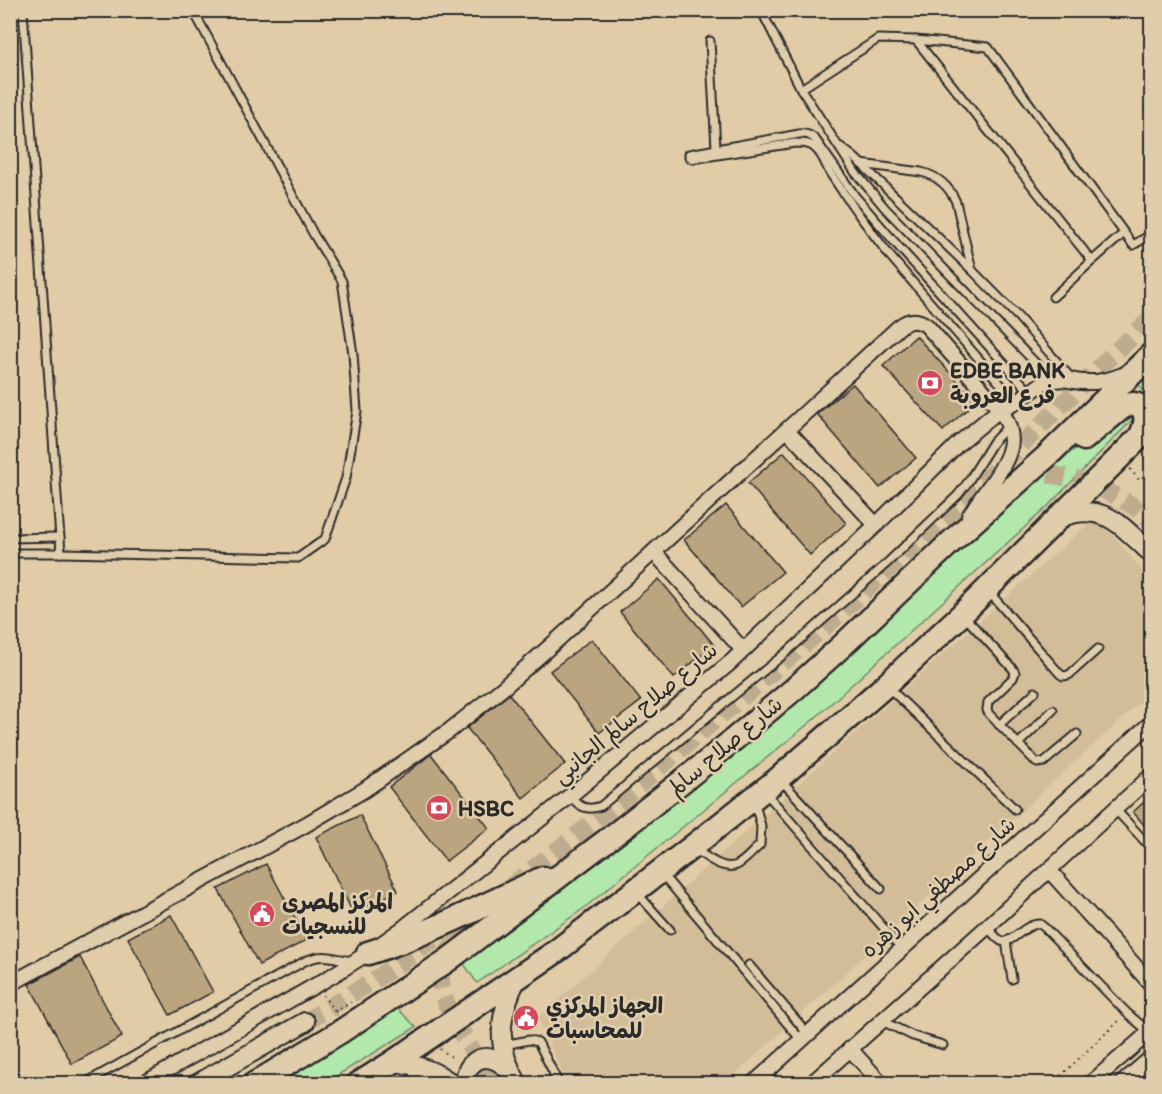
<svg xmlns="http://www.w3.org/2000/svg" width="1162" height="1094" viewBox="0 0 1162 1094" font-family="Itim,'Playpen Sans Arabic',sans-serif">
  <rect width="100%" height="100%" fill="#e1cca7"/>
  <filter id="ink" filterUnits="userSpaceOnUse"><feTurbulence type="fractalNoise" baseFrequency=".0167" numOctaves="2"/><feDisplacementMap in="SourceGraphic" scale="12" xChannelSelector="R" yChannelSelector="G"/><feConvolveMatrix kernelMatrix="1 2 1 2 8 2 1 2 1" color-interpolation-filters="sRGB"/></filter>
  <g filter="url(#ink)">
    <path fill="#d3bd99" d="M1097 516 1151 581V692L726 1083H567L538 1018Z"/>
    <g fill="#b2e8ab" stroke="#6e8a6b" stroke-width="1.5">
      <path d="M1151 371V399L1138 384Z"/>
      <path d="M1121 410 1133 419 1046 508 814 719 583 909 477 983 462 961 741 741 1033 484Z"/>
      <path d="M396 1007 416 1027 325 1083 269 1084Z"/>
    </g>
    <g fill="#bba580" stroke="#2b2b2b" stroke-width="1.5">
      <path d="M916 336 976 401 943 431 883 366Z"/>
      <path d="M853 384 916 458 880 488 817 414Z"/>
      <path d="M784 452 846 523 810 555 748 483Z"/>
      <path d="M726 505 783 572 741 607 684 540Z"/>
      <path d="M659 579 714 645 674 678 620 612Z"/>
      <path d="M592 639 641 701 599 733 550 671Z"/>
      <path d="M509 694 565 764 523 798 467 728Z"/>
      <path d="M431 754 489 828 446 861 389 787Z"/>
      <path d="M1152 795V834L1133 812Z"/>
      <path d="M360 815 398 891 353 913 316 837Z"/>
      <path d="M266 864 307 940 259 965 218 889Z"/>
      <path d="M171 915 213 992 170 1015 128 938Z"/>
      <path d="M80 957 122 1037 72 1064 29 984Z"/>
      <path d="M10 1059 23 1083H10Z"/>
    </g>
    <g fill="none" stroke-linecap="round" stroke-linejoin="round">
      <g stroke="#bdac8e" stroke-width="18" stroke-dasharray="18 9" stroke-linecap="butt">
        <path d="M1021 473C1070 472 1115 489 1152 521"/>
        <path d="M511 886 608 811 825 627 990 476 1110 357 1152 318"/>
        <path d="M305 1022 373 981 455 926"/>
        <path d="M492 1084C483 1069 474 1054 466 1040 450 1013 431 985 447 954 457 936 481 919 496 904"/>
      </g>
      <g stroke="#2b2b2b" stroke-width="11">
        <g id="service">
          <path d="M23 10 61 553"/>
          <path d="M761 10 801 89 855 172 885 208 1052 380"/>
          <path d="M916 40 1092 261 1124 233"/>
          <path d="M710 41 716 148"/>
          <path d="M801 89 878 39 916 40 988 47 1133 245 1152 234"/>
          <path d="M841 147 855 158 972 270 1019 318 1072 379"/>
          <path d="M861 164 921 172C938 176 949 186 956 202L972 270"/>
          <path d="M1053 297 1092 261"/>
          <path d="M1016 402 890 256C869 229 849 202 830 173 826 166 823 155 816 149 811 143 803 143 795 143L692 159 689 157V154L799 134C806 133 810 135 815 139L855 196 898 246 1030 392"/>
          <path d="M10 538 60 537"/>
          <path d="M10 553H61L298 558 325 539 346 478 357 411 353 354 342 281 314 235 193 10"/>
          <path d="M990 593 1060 674 1063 676 1069 675 1098 649"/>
          <path d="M965 617 1013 669 1015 673 1013 678 988 702 987 710 989 714 1037 763 1044 762 1077 734"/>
          <path d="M889 688 1015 809"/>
          <path d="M999 725 1035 692"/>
          <path d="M1018 744 1053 710"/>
          <path d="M781 780 881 889"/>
          <path d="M765 792 902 949"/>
          <path d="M571 795C577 807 588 811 601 806L722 705 788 651 885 565 958 495 968 482 993 442 1009 425"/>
          <path d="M1115 809 1152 849"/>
          <path d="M696 850C707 857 723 871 737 865 745 861 753 851 760 845L761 826 755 804"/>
          <path d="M662 874 801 1040"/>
          <path d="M637 893 670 930"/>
          <path d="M987 927C991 931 996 938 1001 941 1012 945 1024 923 1040 924L1045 928 1127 1013 1149 1032"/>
          <path d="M1006 941 1012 979"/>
          <path d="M749 965 808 1034"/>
          <path d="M882 1021 913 1036 943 1045"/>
          <path d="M504 1045 529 1040 538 1042 559 1084"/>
          <path d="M83 1084 305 961C326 952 333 959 353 961"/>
          <path d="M412 1084 415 1068"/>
        </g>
      </g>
      <g stroke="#2b2b2b" stroke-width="18">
        <g id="minor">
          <path d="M787 430 876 525"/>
          <path d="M654 552 743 650"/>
          <path d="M1049 870 1152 985"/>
          <path d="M10 984 305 825 364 790 449 731 503 688 555 642 899 327C909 319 918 319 927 326L1001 411C1019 438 1010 456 994 480 985 492 977 504 969 516"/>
          <path d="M850 1049 882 1084"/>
          <path d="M143 1084 330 977 368 953 402 929 571 795 731 662 876 525 959 443 993 415 1016 402 1046 381 1063 379 1081 382H1096L1111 379 1126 374"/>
          <path d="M753 1084 1152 722"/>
          <path d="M811 1084 987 927 1152 775"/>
          <path d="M1090 1084 1152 1030"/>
          <path d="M1121 1084 1152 1057"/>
        </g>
      </g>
      <g stroke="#2b2b2b" stroke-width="22">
        <g id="secondary">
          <path d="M1059 518C1104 500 1121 526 1152 554"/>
          <path d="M517 978C498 1016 495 1047 518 1084"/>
          <path d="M393 1062C414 1064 435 1070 452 1084"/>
          <path d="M197 1084 305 1022"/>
          <path d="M465 1084C465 1065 479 1052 497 1061 501 1063 505 1067 509 1070"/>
        </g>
      </g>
      <g stroke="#2b2b2b" stroke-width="27">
        <g id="trunk">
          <path d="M1084 439 1124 406C1145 398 1149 417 1142 433"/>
          <path d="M368 953C429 934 486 904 543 878"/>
          <path d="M254 1084 340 1032 448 960 623 828 709 760 793 690 843 645 952 541 1046 457 1152 354"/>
          <path d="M358 1084 393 1062 554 953 692 847 779 778 886 685 962 614 1152 425"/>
        </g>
      </g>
      <g stroke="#2b2b2b" stroke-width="2" stroke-dasharray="1.5 4.5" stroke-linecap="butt">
        <path d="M1130 469 1139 480 1152 470"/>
        <path d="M323 995 337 1015"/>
        <path d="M335 1012 351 1002"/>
        <path d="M440 1049 453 1058"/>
        <path d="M1052 1084 1121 1019"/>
      </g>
      <use href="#service" stroke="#e0cdab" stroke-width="7"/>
      <use href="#minor" stroke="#e0cdab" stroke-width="14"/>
      <use href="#secondary" stroke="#e0cdab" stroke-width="18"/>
      <use href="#trunk" stroke="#e0cdab" stroke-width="22"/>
    </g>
  </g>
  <defs>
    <g id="bank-disc" transform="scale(1.35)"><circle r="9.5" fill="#d1495b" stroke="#e0cdab"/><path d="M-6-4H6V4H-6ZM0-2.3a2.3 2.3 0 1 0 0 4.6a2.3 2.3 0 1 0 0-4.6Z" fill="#fff"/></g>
    <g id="civic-disc" transform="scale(1.35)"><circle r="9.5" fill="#d1495b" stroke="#e0cdab"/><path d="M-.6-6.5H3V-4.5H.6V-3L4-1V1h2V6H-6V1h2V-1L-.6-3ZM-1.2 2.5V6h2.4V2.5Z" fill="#fff"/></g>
  </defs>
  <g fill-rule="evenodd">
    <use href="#bank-disc" x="930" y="383"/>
    <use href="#bank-disc" x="439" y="808"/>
    <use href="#civic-disc" x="262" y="914"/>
    <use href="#civic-disc" x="526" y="1018"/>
  </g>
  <g text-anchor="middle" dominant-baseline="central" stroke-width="5" stroke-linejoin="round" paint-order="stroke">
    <g font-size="22" font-weight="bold" fill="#2b2b2b" stroke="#e0cdab" text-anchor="start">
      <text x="950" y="370">EDBE BANK<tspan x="950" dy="25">فرع العروبة</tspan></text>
      <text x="458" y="808">HSBC</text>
      <text x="282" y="901">المركز المصرى<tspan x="282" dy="25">للنسجيات</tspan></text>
      <text x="546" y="1005">الجهاز المركزي<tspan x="546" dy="25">للمحاسبات</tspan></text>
    </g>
    <g font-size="22" fill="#2b2b2b" stroke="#e0cdab">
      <text transform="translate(635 713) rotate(-40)">شارع صلاح سالم الجانبي</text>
      <text transform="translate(725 746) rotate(-40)">شارع صلاح سالم</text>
      <text transform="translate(938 887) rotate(-42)">شارع مصطفي ابو زهره</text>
    </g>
  </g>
  <rect width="1162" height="1094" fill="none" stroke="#e0cdab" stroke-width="36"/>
  <rect x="18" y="18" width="1126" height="1058" fill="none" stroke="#2b2b2b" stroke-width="2" filter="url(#ink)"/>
</svg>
